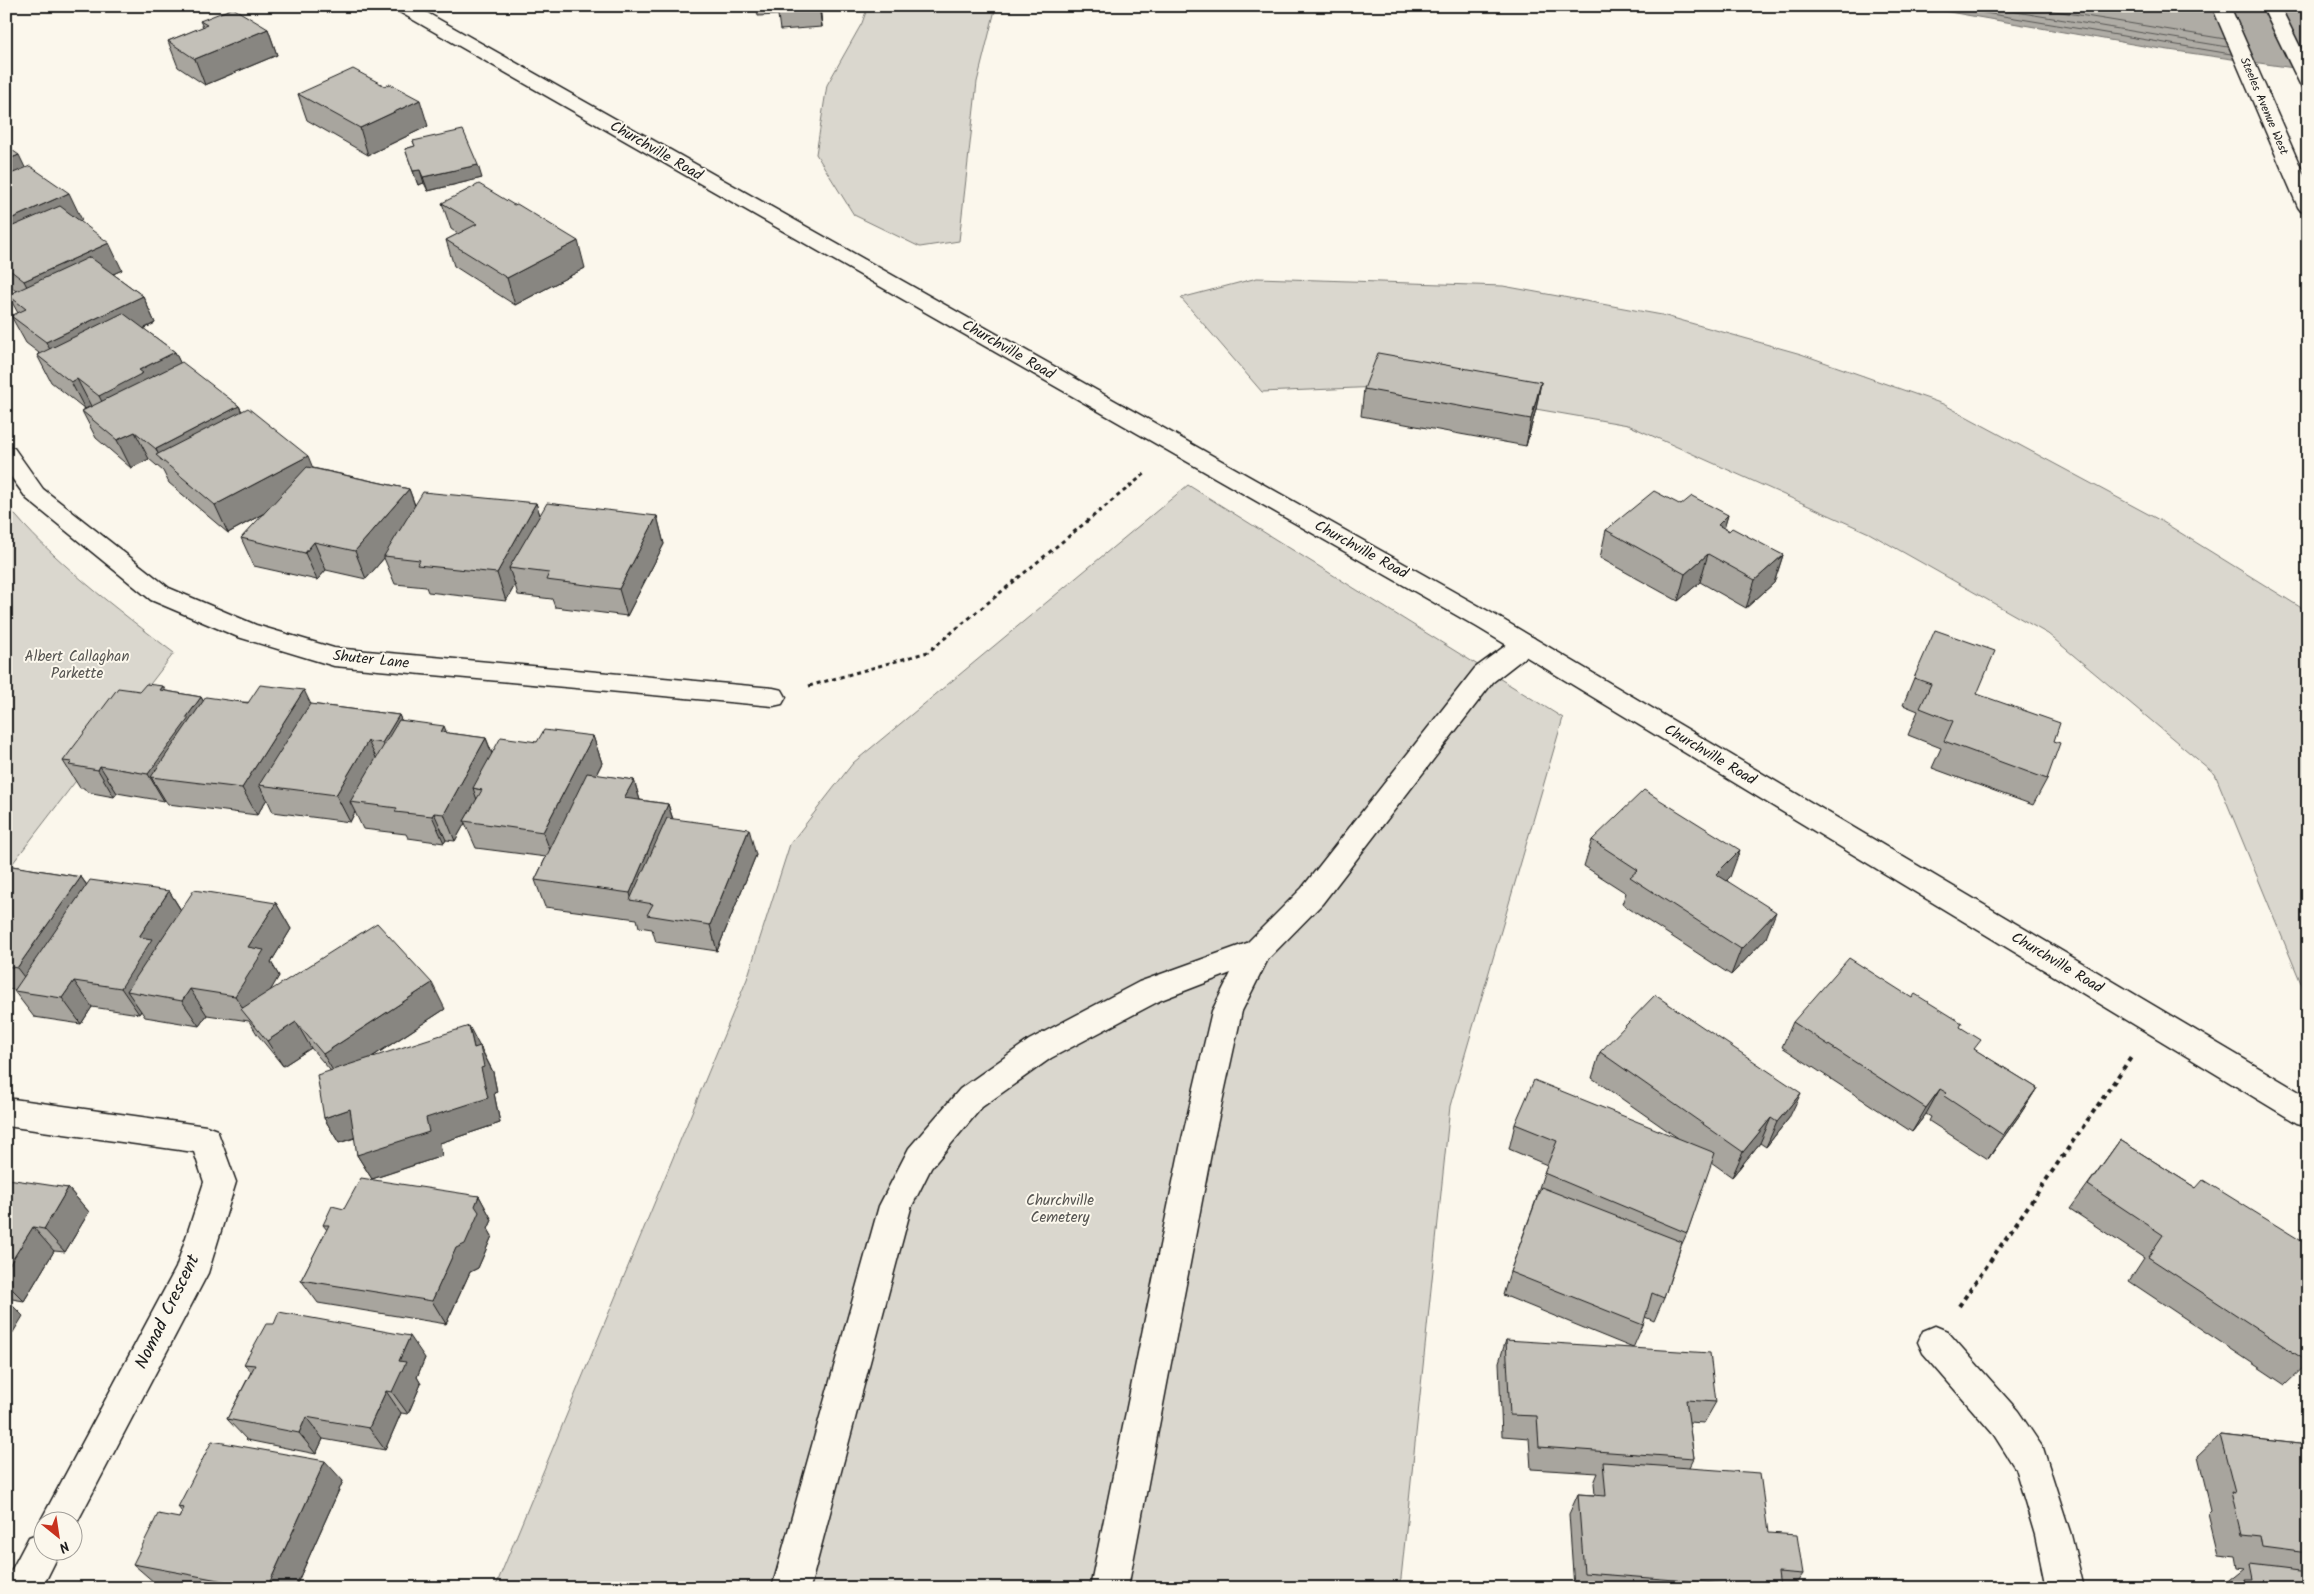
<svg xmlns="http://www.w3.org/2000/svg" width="2314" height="1594" viewBox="0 0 2314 1594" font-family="Kalam,sans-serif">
  <rect width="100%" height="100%" fill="#fbf7ec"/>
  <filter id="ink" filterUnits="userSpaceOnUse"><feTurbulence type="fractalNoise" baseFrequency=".02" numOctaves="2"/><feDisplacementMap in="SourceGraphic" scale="10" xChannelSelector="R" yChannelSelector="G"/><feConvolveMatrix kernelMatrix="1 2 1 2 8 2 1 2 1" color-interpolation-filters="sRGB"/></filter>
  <g filter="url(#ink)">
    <g fill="#dad7ce" stroke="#7b7a75">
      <path d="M868 6H996L977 82 959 241 920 247 854 215 816 154 827 85 862 23Z"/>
      <path d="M1257 278 1503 286 1662 315 1801 354 1943 404 2163 522 2308 612V1000L2215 774 2048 634 1869 533 1628 425 1403 386 1262 392 1181 298Z"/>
      <path d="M1188 485 1563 718 1450 1106 1400 1588H495L747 979 790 844 853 763Z"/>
      <path d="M6 504C50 559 118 610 174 653L6 872Z"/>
    </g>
    <path fill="#afaca5" stroke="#74726e" d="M1915 6H2308V70L2155 48Z"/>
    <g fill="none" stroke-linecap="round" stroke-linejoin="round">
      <g stroke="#575653" stroke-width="1">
        <path d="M1943 6 2231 54"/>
        <path d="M1980 6 2228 47"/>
        <path d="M2025 6 2225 39"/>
      </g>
      <g stroke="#1c1c1c" stroke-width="3">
        <path id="lane" d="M1525 635 1534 638 1538 644 1534 650 1493 682 1322 904 1268 959 1242 1011 1213 1143 1128 1588H1090L1181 1143 1212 1011 1231 973 1161 1000 1051 1058 982 1107 931 1168 911 1208 810 1588H772L879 1206 909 1148 960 1089 1029 1040 1139 982 1247 943 1302 888 1475 668 1516 638Z"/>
      </g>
      <g stroke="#1c1c1c" stroke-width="3">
        <g id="street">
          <path d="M6 446 14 448 43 489 169 588 256 625 334 648 773 688 782 690 786 697 782 704 773 706 334 666 238 637 151 600 27 499 6 470Z"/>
          <path d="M6 1098 206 1126 217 1130 236 1182 208 1273 72 1532V1522H42V1529L40 1522 176 1268 204 1182 194 1152 6 1126Z"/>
          <path d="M1935 1326 1947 1331 2018 1411 2043 1448 2071 1535 2084 1588H2046L2035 1535 2015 1468 1994 1435 1923 1353 1918 1342 1923 1331Z"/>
          <path d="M42 1532V1552H60L42 1588H6L9 1575 29 1537Z"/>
        </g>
      </g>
      <g stroke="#1c1c1c" stroke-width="3">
        <g id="secondary">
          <path d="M393 6H415L1495 615 2308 1097V1126L2297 1123 1477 627 396 10Z"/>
          <path d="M2212 6H2230L2308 184V213L2301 211 2298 207Z"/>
          <path d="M2262 6H2280L2308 63V88L2301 86 2299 82Z"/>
        </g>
      </g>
      <path stroke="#1c1c1c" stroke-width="3" stroke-dasharray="4 4" stroke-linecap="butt" d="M809 686 928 652 1147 472"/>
      <path stroke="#1c1c1c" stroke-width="4" stroke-dasharray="4.5 4.5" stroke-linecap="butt" d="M1959 1306 2132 1056"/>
      <use href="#lane" fill="#fbf7ec" fill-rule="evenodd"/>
      <use href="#street" fill="#fbf7ec" fill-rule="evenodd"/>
      <use href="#secondary" fill="#fbf7ec" fill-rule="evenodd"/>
    </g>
    <g fill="#a8a59e" stroke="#1c1c1c">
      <path d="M756 6H820L822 27 780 30 778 15 758 16Z"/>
      <path d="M200 21 268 29 277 55 205 85 178 67 168 41 203 27Z"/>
      <path d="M385 86 428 126 368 155 307 120 298 94Z"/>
      <path d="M413 141 482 178 428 191 424 183 418 185 405 149 415 146Z"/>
      <path d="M6 146 25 168 82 220 80 221 122 270 113 274 143 296 155 323 144 329 175 352 180 363 239 406 242 411 313 468 409 489 415 505 536 503 540 515 657 516 664 544 627 616 555 607 552 599 518 595 515 585 506 601 428 592 426 587 395 584 384 558 366 579 326 570 317 580 254 566 241 538 265 513 228 533 169 483 163 471 149 459 131 468 96 438 82 411 85 409 51 382 37 355 39 353 26 343 11 316 18 313 8 295 16 291 6 283Z"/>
      <path d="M442 203 585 268 515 305 454 266 446 240 458 234 451 229Z"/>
      <path d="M1541 382 1536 409 1526 446 1361 416 1364 389Z"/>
      <path d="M1681 505 1728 515 1724 528 1783 555 1774 583 1746 608 1700 582 1678 601 1600 558 1606 530Z"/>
      <path d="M1914 678 1977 694 2054 741 2047 779 2033 805 1932 768 1941 748 1908 735 1918 711 1903 705Z"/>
      <path d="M140 691H166L201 697 203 701 310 704 399 715 401 720 447 733 486 738 492 753 537 742 593 736 602 763 596 775 634 780 640 800 668 804 673 819 756 855 717 951 656 942 652 929 639 927 637 919 545 907 535 880 546 857 476 848 465 823 455 841 446 840 444 843 408 838 406 834 363 829 355 812 350 822 273 812 267 799 257 815 168 804 165 800 164 801 117 793 114 797 87 792 84 788H80L63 761Z"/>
      <path d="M1592 840 1730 877 1727 880 1766 938 1731 975 1622 904 1626 893 1584 866Z"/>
      <path d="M6 865 81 877 87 885 169 891 181 910 276 903 291 929 271 962 279 976 270 990 445 1009 372 1057 480 1046 493 1072 497 1092 494 1093 500 1123 440 1143 442 1156 372 1179 357 1155 355 1138 339 1143 324 1118 330 1070 311 1048 283 1066 257 1034 249 1021 207 1015 199 1026 145 1017 141 1011 139 1014 92 1007 81 1024 34 1017 14 991 15 990 6 989Z"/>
      <path d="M1793 1022 1960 1027 1975 1050 2037 1088 2021 1113 1988 1159 1929 1121 1931 1117 1926 1114 1912 1132 1782 1047Z"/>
      <path d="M1600 1052 1789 1118 1766 1147 1760 1143 1732 1177 1711 1162 1687 1233 1681 1246 1664 1298 1654 1321 1645 1317 1643 1325 1633 1348 1503 1295 1510 1272 1537 1197H1536L1544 1173 1547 1165 1509 1149 1515 1124 1678 1138 1592 1078Z"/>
      <path d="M2120 1140 2196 1188 2308 1245V1363L2285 1385 2129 1281 2144 1258 2070 1209Z"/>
      <path d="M6 1182 68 1188 89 1212 65 1252 54 1251 24 1301 6 1298Z"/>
      <path d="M479 1196 492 1220 488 1229 492 1236 478 1268 470 1272 446 1324 318 1303 301 1280 327 1230 323 1225 344 1209Z"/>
      <path d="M1506 1340 1716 1402 1704 1423 1689 1422 1694 1458 1689 1468 1768 1533 1803 1574 1793 1588H1574L1569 1514 1578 1494 1595 1495 1594 1483 1598 1473 1531 1469 1529 1438 1502 1436 1499 1362Z"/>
      <path d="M425 1358 417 1377 421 1384 408 1414 401 1413 385 1450 323 1439 316 1454 247 1440 227 1419 251 1372 244 1364Z"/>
      <path d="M2220 1435 2308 1445V1588H2227L2226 1583 2245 1568 2238 1567 2236 1556 2218 1554 2208 1513 2211 1510 2198 1456Z"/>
      <path d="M343 1481 295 1588H179L155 1583 133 1564 179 1518 182 1512 178 1507Z"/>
    </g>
    <g fill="#888681" stroke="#1c1c1c">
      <path d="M819 6H820L822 27Z"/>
      <path d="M268 29 277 55 205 85 195 59Z"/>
      <path d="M420 100 428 126 368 155 360 128Z"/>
      <path d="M19 155 32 182 6 192V160Z"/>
      <path d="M478 165 482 178 428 191 423 177Z"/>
      <path d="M420 170 424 183 418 185 413 171Z"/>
      <path d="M69 193 82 220 6 254V221Z"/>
      <path d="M578 241 585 268 515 305 507 278Z"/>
      <path d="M109 243 122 270 38 308 24 281Z"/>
      <path d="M143 296 155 323 60 369 46 342Z"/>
      <path d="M175 352 188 379 113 423 99 396 139 370Z"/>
      <path d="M77 379 91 406 85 409 71 382Z"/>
      <path d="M1541 382 1536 409 1526 446 1531 419Z"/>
      <path d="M239 406 251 434 161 460 156 449Z"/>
      <path d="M135 432 149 459 131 468 117 440Z"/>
      <path d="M308 456 319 483 228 533 215 505Z"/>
      <path d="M409 489 419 517 384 556V558L366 579 355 551Z"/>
      <path d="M536 503 545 530 509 568 515 585 506 601 497 573Z"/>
      <path d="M1728 515 1720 543 1718 525Z"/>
      <path d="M657 516 664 544 627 616 619 589Z"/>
      <path d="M314 542 326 570 317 580 305 553Z"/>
      <path d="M1708 554 1700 582 1678 601 1685 574Z"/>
      <path d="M1783 555 1774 583 1746 608 1755 580Z"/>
      <path d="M163 686 178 714 160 690Z"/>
      <path d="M304 690 317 717 259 785 267 799 257 815 242 788Z"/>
      <path d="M201 697 216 724 151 777 165 800 164 801 148 774 186 718Z"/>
      <path d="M399 715 411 742 395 770 382 743Z"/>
      <path d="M444 726 455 753 441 732Z"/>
      <path d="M593 736 602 763 553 858 543 832Z"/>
      <path d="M486 738 496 765 482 790 473 788 477 800 464 821 465 823 455 841 444 814Z"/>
      <path d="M368 741 381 768 350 802 355 812 350 822 336 795Z"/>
      <path d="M100 766 117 793 114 797 98 770Z"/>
      <path d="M634 780 642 807 624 798Z"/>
      <path d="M668 804 676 830 632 901 630 893Z"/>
      <path d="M434 813 446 840 444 843 432 816Z"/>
      <path d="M749 829 756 855 717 951 710 925Z"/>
      <path d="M1740 850 1730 877 1707 900 1716 874Z"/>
      <path d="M81 877 99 903 37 994 17 968Z"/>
      <path d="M169 891 185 917 127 991 141 1011 139 1014 121 988 139 937Z"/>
      <path d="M276 903 291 929 271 962 279 976 252 1022 235 996 248 947Z"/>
      <path d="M1776 912 1766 938 1731 975 1741 949Z"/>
      <path d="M74 981 92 1007 81 1024 62 998Z"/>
      <path d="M432 983 445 1009 338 1079 323 1054Z"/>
      <path d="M190 989 207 1015 199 1026 182 1001Z"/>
      <path d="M296 1022 311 1048 283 1066 267 1041Z"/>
      <path d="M469 1026 493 1072 497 1092 494 1093 500 1123 440 1143 442 1156 372 1179 357 1155 426 1118 474 1048Z"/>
      <path d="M2037 1088 2021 1113 1988 1159 2003 1135Z"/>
      <path d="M1940 1089 1926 1114 1912 1132 1926 1108Z"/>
      <path d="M1801 1093 1789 1118 1766 1147 1777 1122Z"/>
      <path d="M350 1109 365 1134 339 1143 324 1118Z"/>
      <path d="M1771 1118 1760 1143 1732 1177 1743 1152Z"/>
      <path d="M68 1188 89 1212 65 1252 44 1229Z"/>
      <path d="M479 1196 492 1220 488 1229 492 1236 478 1268 470 1272 446 1324 432 1301Z"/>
      <path d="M33 1227 54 1251 24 1301 6 1283V1270Z"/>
      <path d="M6 1299 23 1316 6 1344Z"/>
      <path d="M410 1336 425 1358 417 1377 421 1384 408 1414 392 1392 399 1361Z"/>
      <path d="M386 1391 401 1413 385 1450 369 1428Z"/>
      <path d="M306 1417 323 1439 316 1454 299 1433Z"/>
      <path d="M325 1461 343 1481 295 1588H267Z"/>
    </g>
    <g fill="#c3c0b8" stroke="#1c1c1c">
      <path d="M233 8 268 29 195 59 168 41 207 25 200 21Z"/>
      <path d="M353 69 385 86 390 84 420 100 360 128 298 94Z"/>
      <path d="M463 130 478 165 423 177 420 170 413 171 405 149 415 146 413 141Z"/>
      <path d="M6 146 19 155 6 160Z"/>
      <path d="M30 166 69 193 6 221V176Z"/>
      <path d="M479 184 514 205 517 204 578 241 507 278 446 240 477 224 442 203Z"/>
      <path d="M60 206 109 243 24 281 6 267V229Z"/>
      <path d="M90 257 143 296 46 342 11 316 26 309 8 295Z"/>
      <path d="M123 313 175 352 139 370 143 373 99 396 77 379 71 382 37 355Z"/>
      <path d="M1378 353 1541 382 1531 419 1364 389Z"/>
      <path d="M182 362 239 406 156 449 135 432 117 440 82 411Z"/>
      <path d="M248 408 308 456 215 505 156 455Z"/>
      <path d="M307 467 409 489 355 551 314 542 305 553 241 538Z"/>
      <path d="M1654 491 1681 505 1692 496 1728 515 1718 525 1729 531 1732 528 1783 555 1755 580 1708 554 1685 574 1606 530Z"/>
      <path d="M423 492 536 503 497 573 417 565 420 560 384 556Z"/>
      <path d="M547 503 657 516 619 589 546 580 549 573 509 568Z"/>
      <path d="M1935 630 1995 651 1977 694 2060 723 2054 741 2060 743 2047 779 1944 741 1953 721 1920 708 1931 684 1914 678Z"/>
      <path d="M146 684 163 686 160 690 201 697 186 718H189L148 774 100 766 98 770 69 765 72 762 63 761 118 688 140 691Z"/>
      <path d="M260 685 304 690 242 788 151 777 206 697 248 703Z"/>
      <path d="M310 704 399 715 382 743 368 741 336 795 259 785Z"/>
      <path d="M399 720 444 726 441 732 486 738 444 814 434 813 432 816 395 812 397 808 350 802Z"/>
      <path d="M544 730 593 736 543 832 464 821 482 790 473 788 501 737 537 742Z"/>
      <path d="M587 773 634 780 624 798 668 804 630 893 535 880Z"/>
      <path d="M1644 790 1740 850 1716 874 1776 912 1741 949 1630 877 1638 870 1592 840Z"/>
      <path d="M667 818 749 829 710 925 647 915 653 904 630 900Z"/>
      <path d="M6 865 81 877 17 968 6 966Z"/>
      <path d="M90 880 169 891 139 937 152 939 121 988 74 981 62 998 14 991Z"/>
      <path d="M194 890 276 903 248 947 264 950 235 996 190 989 182 1001 127 991Z"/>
      <path d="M377 923 432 983 323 1054 296 1022 267 1041 241 1009Z"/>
      <path d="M1849 958 1912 998 1915 994 1962 1023 1960 1027 1981 1040 1974 1049 2037 1088 2003 1135 1944 1096 1947 1093 1940 1089 1926 1108 1793 1022Z"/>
      <path d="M1655 995 1801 1093 1777 1122 1771 1118 1743 1152 1600 1052Z"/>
      <path d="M469 1026 474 1048 480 1046 484 1067 481 1068 488 1098 426 1118 429 1132 357 1155 350 1109 324 1118 317 1075Z"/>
      <path d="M1534 1080 1715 1153 1687 1233 1544 1173 1557 1141 1515 1124Z"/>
      <path d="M2120 1140 2196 1188 2203 1180 2308 1245V1362L2148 1257 2163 1235 2088 1185Z"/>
      <path d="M361 1178 479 1196 475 1206 479 1212 465 1244 456 1248 432 1301 301 1280 329 1225H323L332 1206 344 1209Z"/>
      <path d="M8 1179 68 1188 44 1229 33 1227 6 1270V1182Z"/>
      <path d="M1541 1187 1682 1242 1664 1298 1652 1293 1643 1325 1510 1272Z"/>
      <path d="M279 1312 410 1336 399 1361 406 1362 392 1392 386 1391 369 1428 306 1417 299 1433 227 1419 255 1365 244 1364 266 1324H274Z"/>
      <path d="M1506 1340 1710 1353 1716 1402 1686 1400 1694 1458 1539 1447 1537 1416 1510 1415Z"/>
      <path d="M2220 1435 2308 1445V1553L2262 1547 2260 1536 2241 1534 2231 1492 2235 1493Z"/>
      <path d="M212 1441 325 1461 267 1588H261L133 1564 158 1514 179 1518 184 1508 178 1507Z"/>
      <path d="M1603 1462 1760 1473 1768 1533 1797 1535 1803 1574 1778 1572 1780 1588 1584 1573 1578 1494 1606 1496Z"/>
      <path d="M2250 1564 2308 1571V1588H2247L2244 1579H2253Z"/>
    </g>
  </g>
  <g text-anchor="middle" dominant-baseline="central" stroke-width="4" stroke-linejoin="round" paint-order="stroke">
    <g font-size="12" fill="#1c1c1c" stroke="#fbf7ec">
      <text transform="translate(2264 106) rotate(67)">Steeles Avenue West</text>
    </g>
    <g font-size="15" fill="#1c1c1c" stroke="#fbf7ec">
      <text transform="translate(656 151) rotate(30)">Churchville Road</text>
      <text transform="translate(1008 350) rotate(30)">Churchville Road</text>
      <text transform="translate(1361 550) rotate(29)">Churchville Road</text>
      <text transform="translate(371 660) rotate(6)">Shuter Lane</text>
      <text transform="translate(1710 755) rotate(31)">Churchville Road</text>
      <text transform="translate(2057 963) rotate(31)">Churchville Road</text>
    </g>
    <g font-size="15" fill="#555451" stroke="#fbf7ec">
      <text x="77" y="657">Albert Callaghan<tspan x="77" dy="17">Parkette</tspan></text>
      <text x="1060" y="1201">Churchville<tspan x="1060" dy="17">Cemetery</tspan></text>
    </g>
    <g font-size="18" fill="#1c1c1c" stroke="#fbf7ec">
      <text transform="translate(168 1312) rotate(-64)">Nomad Crescent</text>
    </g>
  </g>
  <rect width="2314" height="1594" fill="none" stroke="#fbf7ec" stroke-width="25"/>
  <rect x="12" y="12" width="2289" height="1569" fill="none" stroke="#1c1c1c" stroke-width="2" filter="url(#ink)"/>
  <g transform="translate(58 1536) rotate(150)"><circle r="24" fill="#fbf7ec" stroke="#a29f99"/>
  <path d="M0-4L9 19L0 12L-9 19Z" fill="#c8321e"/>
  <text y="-8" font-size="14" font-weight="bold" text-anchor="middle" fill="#1c1c1c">N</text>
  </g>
</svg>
